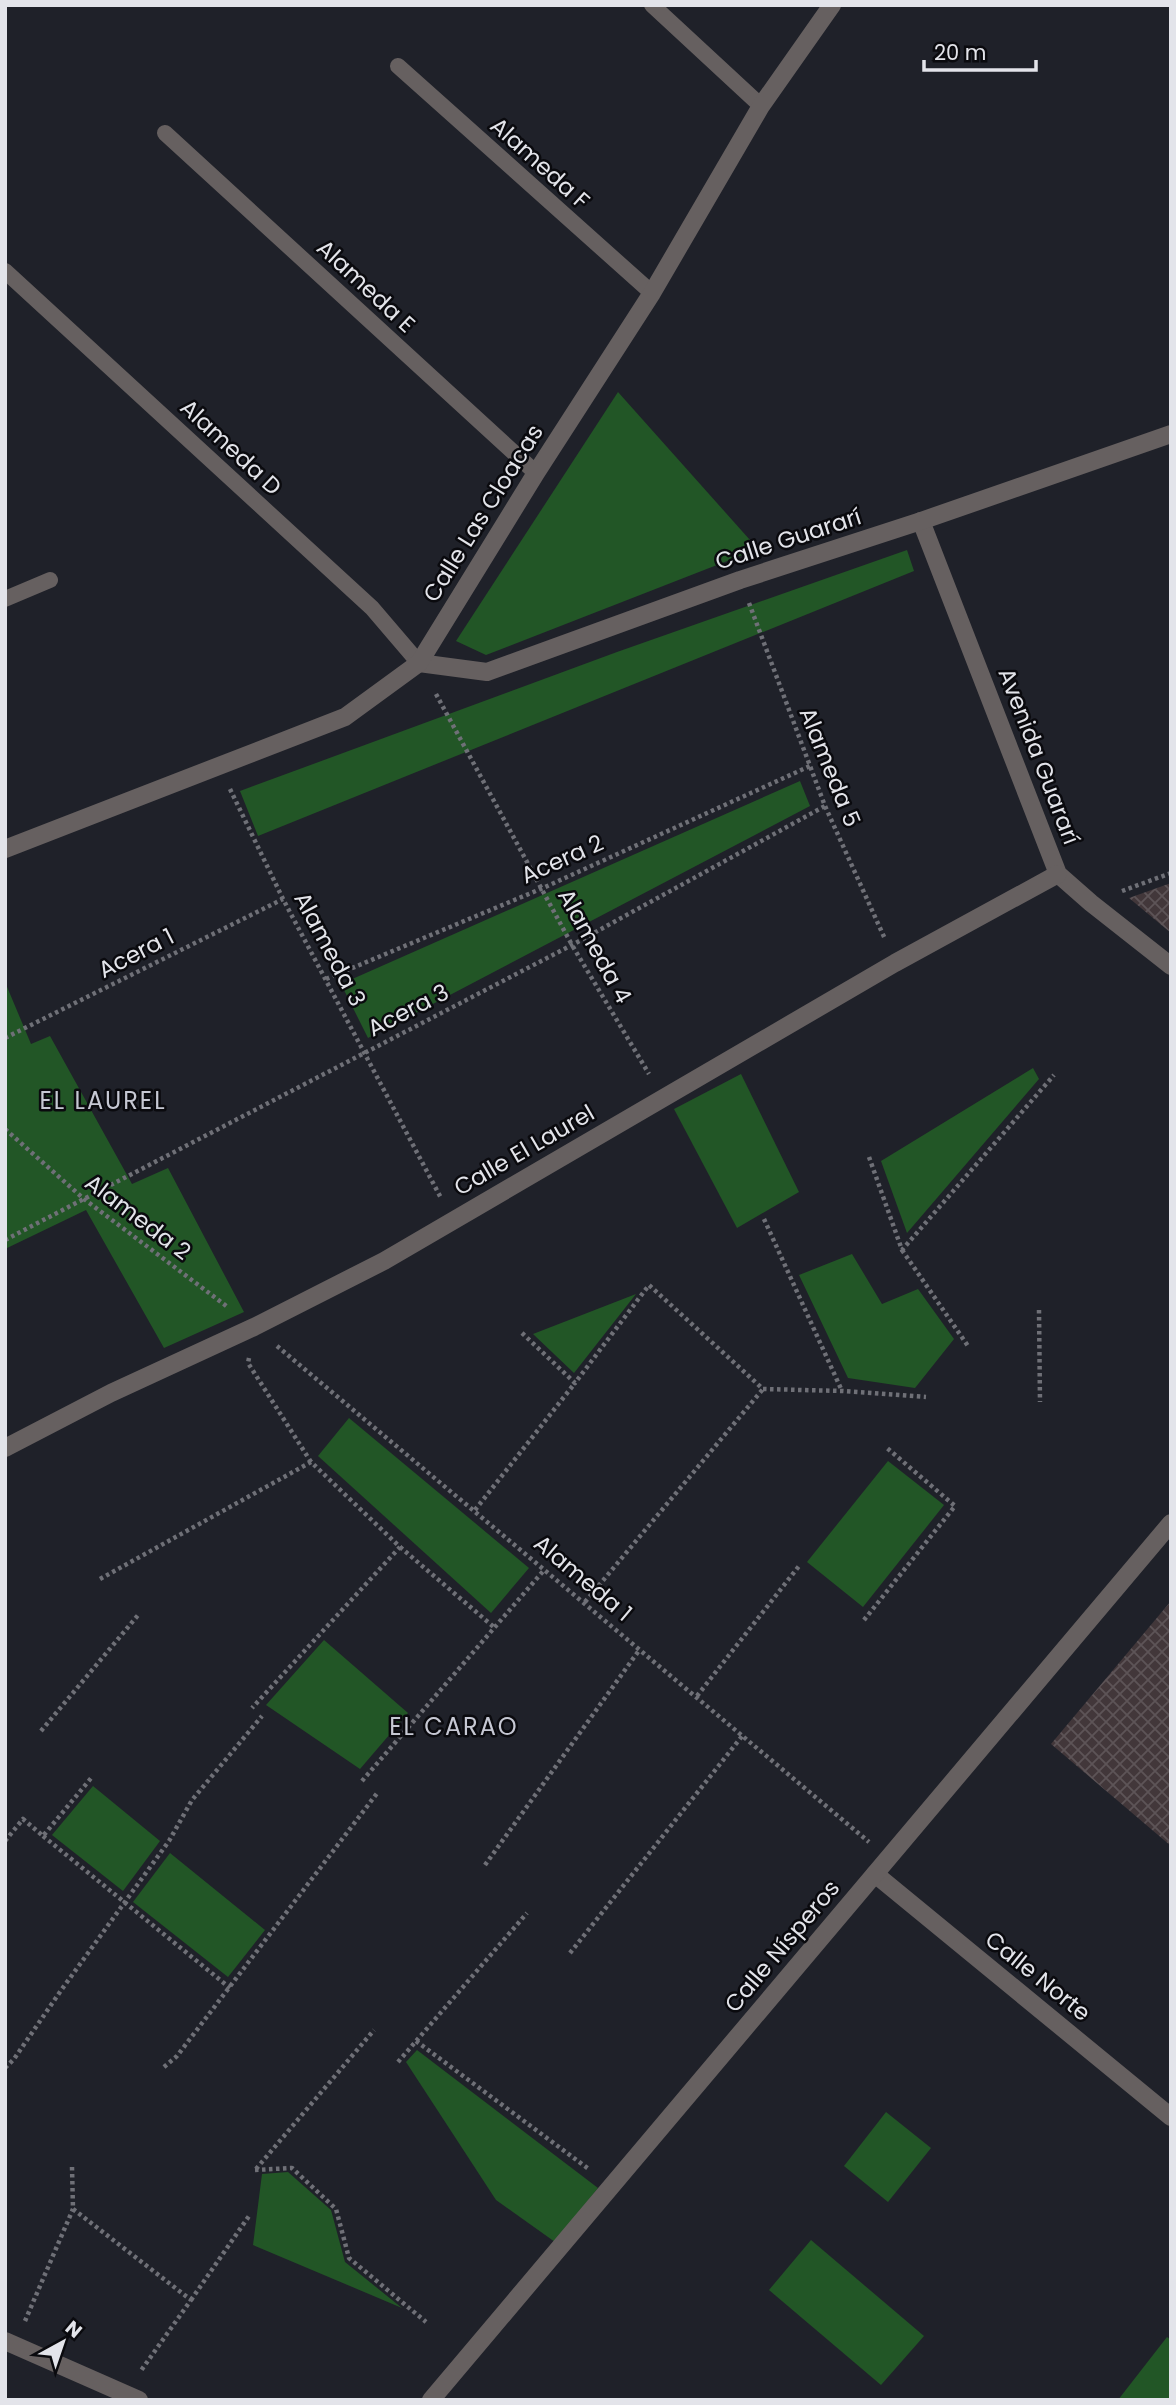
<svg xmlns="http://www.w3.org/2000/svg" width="1176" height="2405" viewBox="0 0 1176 2405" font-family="Poppins,sans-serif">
  <defs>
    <pattern id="building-cross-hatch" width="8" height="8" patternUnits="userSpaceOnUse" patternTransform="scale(1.75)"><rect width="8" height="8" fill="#42373a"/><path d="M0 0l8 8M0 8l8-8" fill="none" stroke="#5d5457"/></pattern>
  </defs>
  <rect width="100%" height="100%" fill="#1f2129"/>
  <g fill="#225626">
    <path d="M618 392 758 549 486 655 456 641Z"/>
    <path d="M907 550 914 571 258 836 240 791 617 652Z"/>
    <path d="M800 781 810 806 368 1038 341 984Z"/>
    <path d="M5 982 31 1044 50 1036 132 1184 168 1168 244 1312 164 1348 86 1210 5 1249Z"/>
    <path d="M1033 1068 1039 1079 907 1233 881 1161Z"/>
    <path d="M741 1074 799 1192 737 1228 674 1109Z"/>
    <path d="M852 1254 882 1304 918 1289 954 1339 915 1388 848 1378 799 1275Z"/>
    <path d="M636 1294 574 1373 533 1334Z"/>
    <path d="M349 1418 529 1568 491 1613 318 1456Z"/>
    <path d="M888 1461 944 1505 863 1607 807 1562Z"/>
    <path d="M324 1640 408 1713 360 1769 266 1705Z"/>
    <path d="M93 1786 160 1841 123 1891 52 1835Z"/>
    <path d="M170 1853 265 1930 228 1977 133 1902Z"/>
    <path d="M417 2050 598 2188 555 2242 496 2200 406 2062Z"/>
    <path d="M886 2112 931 2148 888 2202 844 2166Z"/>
    <path d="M288 2172 331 2210 345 2262 402 2308 253 2245 262 2174Z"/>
    <path d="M811 2240 924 2336 881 2385 769 2290Z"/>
    <path d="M1167 2337 1171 2340V2400H1118Z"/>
  </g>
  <g fill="url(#building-cross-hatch)">
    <path d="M1171 883V933L1129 898Z"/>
    <path d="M1171 1601V1846L1051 1744Z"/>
  </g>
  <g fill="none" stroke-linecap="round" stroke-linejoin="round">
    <g stroke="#6f7077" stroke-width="4.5" stroke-dasharray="3.5 3.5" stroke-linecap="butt">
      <path d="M749 603 825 806 885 939"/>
      <path d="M436 694 572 945 649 1074"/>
      <path d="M230 789 283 899 441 1198"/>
      <path d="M1122 891 1171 873"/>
      <path d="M326 979 543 888 810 766"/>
      <path d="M5 1038 283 899"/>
      <path d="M5 1129 84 1199 229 1308"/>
      <path d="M869 1157 902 1250 1054 1075"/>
      <path d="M764 1219 842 1391"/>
      <path d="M5 1240 572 945 825 806"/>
      <path d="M902 1250 968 1346"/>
      <path d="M1039 1310 1040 1402"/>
      <path d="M522 1333 575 1383 649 1285 763 1389 842 1391 926 1397"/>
      <path d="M277 1346 869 1842"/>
      <path d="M249 1358 248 1363 311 1462"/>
      <path d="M475 1510 575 1383"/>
      <path d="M400 1547 495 1628"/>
      <path d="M100 1579 311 1462 400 1547 252 1708"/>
      <path d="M585 1602 763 1389"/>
      <path d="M864 1620 955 1506 887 1448"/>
      <path d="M697 1696 799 1566"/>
      <path d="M41 1731 139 1614"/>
      <path d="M362 1781 545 1569"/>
      <path d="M43 1836 230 1988"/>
      <path d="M5 1841 23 1819 43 1836 92 1777"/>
      <path d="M485 1865 640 1649"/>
      <path d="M570 1953 743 1735"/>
      <path d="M416 2041 590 2170"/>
      <path d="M398 2062 527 1913"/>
      <path d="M164 2067 177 2056 378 1792"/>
      <path d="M5 2068 14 2059 62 1989 169 1841 192 1800 262 1716"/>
      <path d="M72 2167 73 2209 191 2300 140 2372"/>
      <path d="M256 2169 374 2030"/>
      <path d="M255 2170 292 2168 336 2209 349 2258 426 2322"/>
      <path d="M191 2300 249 2216"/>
      <path d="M25 2321 73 2209"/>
    </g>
    <g stroke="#666060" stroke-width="16">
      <path d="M652 5 761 106"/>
      <path d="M398 66 652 293"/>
      <path d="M165 133 536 473"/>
      <path d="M5 271 372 608 419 663"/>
      <path d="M5 599 50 580"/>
    </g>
    <g stroke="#666060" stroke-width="18">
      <path d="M921 521 1058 874 1091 903 1171 966"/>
      <path d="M419 663 487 672 740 580 921 521 1171 434"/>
      <path d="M5 849 345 717 419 663 536 473 652 293 761 106 832 5"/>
      <path d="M5 1448 111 1393 254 1327 384 1261 895 963 1058 874"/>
      <path d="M875 1874 1171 2117"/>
      <path d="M5 2341 139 2400"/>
      <path d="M431 2400 1171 1523"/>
    </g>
  </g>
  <g text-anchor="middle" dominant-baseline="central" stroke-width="5" stroke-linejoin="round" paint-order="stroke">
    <g font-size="23" fill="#e3e4ea" stroke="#0a0a0e">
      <text transform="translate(540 163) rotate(42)">Alameda F</text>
      <text transform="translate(366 286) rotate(43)">Alameda E</text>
      <text transform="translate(231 447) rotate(43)">Alameda D</text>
      <text transform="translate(483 513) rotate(-58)">Calle Las Cloacas</text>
      <text transform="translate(788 539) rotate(-18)">Calle Guararí</text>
      <text transform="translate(1039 756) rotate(69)">Avenida Guararí</text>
      <text transform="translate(830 767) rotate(68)">Alameda 5</text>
      <text transform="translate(562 859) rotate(-24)">Acera 2</text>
      <text transform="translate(595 946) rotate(61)">Alameda 4</text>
      <text transform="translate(330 949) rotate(62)">Alameda 3</text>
      <text transform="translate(136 953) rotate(-27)">Acera 1</text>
      <text transform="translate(408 1010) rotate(-27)">Acera 3</text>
      <text transform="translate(524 1150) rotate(-30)">Calle El Laurel</text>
      <text transform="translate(138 1217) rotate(37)">Alameda 2</text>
      <text transform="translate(583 1578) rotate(40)">Alameda 1</text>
      <text transform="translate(782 1946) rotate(-50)">Calle Nísperos</text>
      <text transform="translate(1038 1976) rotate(39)">Calle Norte</text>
    </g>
    <g font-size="24" letter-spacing="2" fill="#c6c8d3" stroke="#0a0a0e">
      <text x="103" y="1100">EL LAUREL</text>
      <text x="454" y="1726">EL CARAO</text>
    </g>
  </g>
  <rect width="1176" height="2405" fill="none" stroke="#e3e4ea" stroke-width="14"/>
  <g transform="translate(63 2342) rotate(40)" stroke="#0a0a0e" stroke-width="5" paint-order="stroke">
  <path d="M0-5L12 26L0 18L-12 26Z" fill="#e3e4ea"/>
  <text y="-10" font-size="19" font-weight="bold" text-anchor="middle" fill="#e3e4ea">N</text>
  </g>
  <path d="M924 60v10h112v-10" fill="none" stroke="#e3e4ea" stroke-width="3.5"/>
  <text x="934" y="60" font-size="21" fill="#e3e4ea" stroke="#0a0a0e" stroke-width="5" paint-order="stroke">20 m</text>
</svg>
